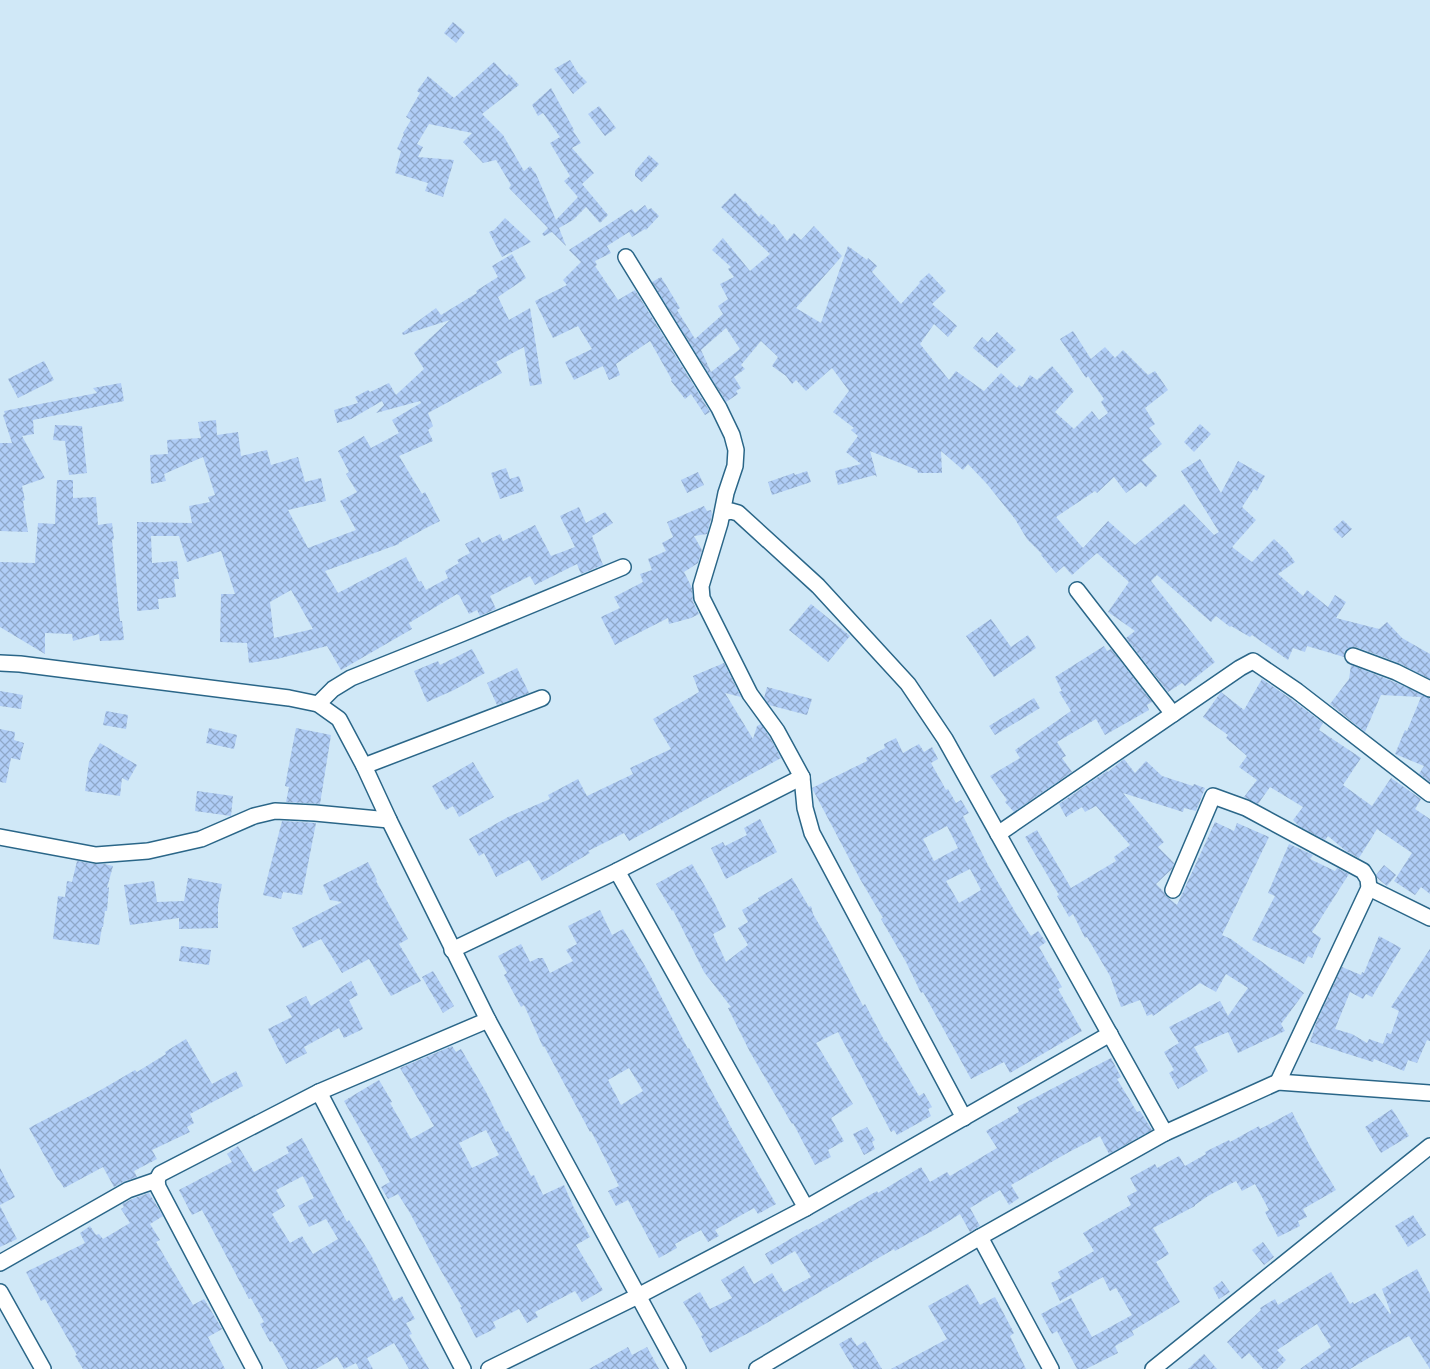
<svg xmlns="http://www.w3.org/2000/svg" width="1430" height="1369" viewBox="0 0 1430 1369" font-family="Karla,sans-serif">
  <defs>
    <pattern id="building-cross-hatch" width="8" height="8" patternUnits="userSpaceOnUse" patternTransform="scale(1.25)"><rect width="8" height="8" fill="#b0cdf6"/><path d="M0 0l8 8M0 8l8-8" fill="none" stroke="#8fa8c9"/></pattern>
  </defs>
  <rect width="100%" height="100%" fill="#d0e8f7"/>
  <g fill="url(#building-cross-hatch)" fill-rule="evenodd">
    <path d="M453 22 465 32 456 43 444 33Z"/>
    <path d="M570 60 578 73 587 82 573 94 554 69Z"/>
    <path d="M494 62 507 76 509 74 519 85 482 114 503 135 524 171 530 166 536 174 556 220 578 197 564 181 570 176 550 143 560 137 543 113 538 116 532 105 551 88 574 130 573 131 581 143 572 148 594 173 582 184 608 215 600 223 586 207 573 220 559 228 566 246 552 232 544 236 542 234 548 228 509 188 511 185 496 160 483 163 463 142 472 133 429 124 417 144 423 147 418 157 454 160 443 197 425 191 428 183 395 173 401 151 397 149 404 134 403 133 411 120 406 117 420 93 417 91 428 76 454 98Z"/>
    <path d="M599 106 616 128 605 136 588 114Z"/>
    <path d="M649 155 659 164 642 182 635 176V171Z"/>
    <path d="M735 193 744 202 745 201 759 217 761 214 772 225 774 224 787 241 794 233 801 240 814 226 842 256 796 308 821 323 848 246 867 260 868 258 877 266 872 272 901 304 920 283 919 282 929 273 946 291 932 304 957 326 948 337 934 324 920 344 949 380 956 371 984 391 1001 373 1017 388 1019 385 1022 387 1030 375 1037 380 1052 366 1074 391 1055 412 1074 429 1092 411 1099 420 1108 413 1101 402 1104 399 1088 376 1086 378 1060 339 1073 331 1091 359 1105 347 1115 358 1123 350 1148 375 1155 371 1168 390 1145 408 1155 424 1149 428 1162 444 1142 460 1157 476 1146 487 1141 482 1126 493 1114 477 1097 493 1095 491 1056 517 1083 548 1108 521 1135 545 1184 504 1214 535 1219 532 1181 471 1200 459 1221 493 1238 461 1265 476 1257 491 1254 489 1242 507 1256 520 1232 547 1252 562 1274 539 1287 551 1295 562 1278 574 1303 596 1307 590 1328 607 1335 595 1346 602 1336 618 1379 629 1387 622 1402 638 1430 654V679L1399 663 1356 647H1352L1347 649 1344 652V657L1307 646 1305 652 1293 648 1288 660 1252 635 1250 637 1231 626 1230 627 1216 616 1211 622 1157 575 1151 581 1215 662 1185 686 1182 683 1168 692 1126 638 1135 631 1108 612 1129 582 1097 553 1072 575 1064 566 1056 573 1041 555 1042 554 1027 539 1015 519 987 484 968 464 963 470 941 451 942 473H918L917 470 870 451 877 477 875 475 838 485 835 471 861 464 846 452 858 436 851 430 854 428 833 412 849 391 832 368 806 391 796 380 792 384 786 376 772 366 778 357 761 341 741 365 745 369 734 377 741 388 736 391 738 394 726 402 652 282 661 277 680 308 677 310 695 339 723 314 718 306 728 299 720 284 734 277 728 269 731 267 712 250 723 238 750 271 770 254 721 207ZM726 328 740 349 711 372 701 350Z"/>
    <path d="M645 205 648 210 651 208 659 216 646 230 645 229 632 237 629 232 607 246 611 253 595 261 597 265 595 266 618 300 635 290 710 412 705 415 691 394 685 399 671 381 672 380 650 341 616 364 620 375 609 380 603 366 574 380 565 362 592 349 578 326 553 338 535 301 567 285 563 280 581 262 569 250 632 209 635 213Z"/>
    <path d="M505 218 531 242 502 257 489 232 494 230Z"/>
    <path d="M512 254 526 278 498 297 509 320 530 308 542 384 530 386 524 347 496 362 502 373 428 413 433 426 428 430 433 441 399 456 422 494 425 492 440 521 426 528 399 543V544L325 571 338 593 406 557 419 582 421 581 426 590 448 578 445 571 459 563 457 560 470 553 465 544 479 537 482 543 500 534 503 541 535 525 551 556 575 547 560 516 579 507 586 523 605 512 613 523 592 536 603 565 581 574 577 564 535 585 530 576 490 596 496 609 480 616 477 610 469 614 459 595H458L457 594 409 623 412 629 341 670 327 646 277 659 249 663 247 643 220 642 221 594H235L221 551 187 562 179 536H151L152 563 177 561 179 579H174L176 597 158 599 159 609 137 611V522L192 523 189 506 210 502 208 497 215 495 203 457 164 474 166 481 151 484 150 455 168 454 167 440 201 438 198 422 216 420 217 435 238 432 241 456 267 450 271 465 298 457 305 482 321 478 326 501 288 510 308 548 356 530 340 501 357 492 346 474 349 472 338 451 364 436 371 448 399 433 392 420 421 403 420 401 376 413 384 405 382 401 351 419 337 423 334 410 358 403 355 397 368 390 370 392 389 383 396 395 424 369 414 353 450 320 403 335 402 333 436 308 441 315 477 293 476 291 498 277 492 266ZM291 590 313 629 274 638 270 602Z"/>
    <path d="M997 332 1016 350 997 368 973 348 982 337 988 342Z"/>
    <path d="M44 361 54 380 18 398 8 379Z"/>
    <path d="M121 383 124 401 33 420 34 434 22 436 45 478 22 486 25 500 23 501 28 532 0 531V443H12L3 415 5 414 4 411 97 393 93 388Z"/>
    <path d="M1200 424 1211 434 1194 452 1184 442Z"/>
    <path d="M55 425 82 426 87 473 69 475 65 441 53 440Z"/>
    <path d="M506 468 510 479 519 476 524 491 500 499 491 473Z"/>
    <path d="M807 471 811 482 772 495 768 482 794 473 795 475Z"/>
    <path d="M698 472 704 485 687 493 681 480Z"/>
    <path d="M57 480H73V498L96 497 98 525 112 523 114 539 112 540 120 621H122L124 640 100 641 99 634 73 641 72 634 45 633V654L0 627V562L35 563 38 523 55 524Z"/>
    <path d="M704 506 707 511 711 510 712 515 707 534 694 536 702 550 698 563 684 572 692 588 693 602 699 614 691 618 669 624 668 618 615 645 601 617 620 608 614 597 643 582 640 574 652 570 648 559 666 551 662 543 673 537 667 522Z"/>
    <path d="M1343 520 1352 529 1342 538 1333 529Z"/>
    <path d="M811 604 850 636 828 662 789 630Z"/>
    <path d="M991 619 1011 647 1028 635 1036 648 994 677 966 636Z"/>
    <path d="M1104 646 1107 651 1111 649 1152 702 1147 705 1149 710 1105 735 1096 719 1057 742 1066 756 1062 758 1072 772 1014 812 1005 802 1007 800 990 776 1020 758 1015 750 1071 711 1059 692 1062 691 1055 677Z"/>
    <path d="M472 649 485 673 454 690 427 702 414 671 438 661 440 665Z"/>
    <path d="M724 663 741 697 725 693 753 739 757 726 761 724 769 736 781 758 629 841 624 833 588 851 590 853 542 881 529 860 496 877 484 853 479 856 469 839 508 817 550 799 548 795 578 779 587 796 633 774 630 768 671 749 653 719 699 692 693 676Z"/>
    <path d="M1351 665 1392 681 1430 698V782L1419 774 1424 766 1395 754 1405 730 1407 731 1421 697 1381 695 1365 732 1330 704 1349 679Z"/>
    <path d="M517 668 529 693 497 705 487 683Z"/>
    <path d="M1262 679 1291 699 1323 723 1319 730 1361 758 1343 785 1372 806 1391 778 1421 799 1415 809 1430 819V894L1421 887 1415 895 1394 881 1412 853 1377 829 1359 858 1346 851 1328 836 1325 840 1300 827 1293 820 1303 807 1270 787 1258 804 1244 797 1257 780 1239 767 1247 756 1226 738 1228 735 1203 717 1221 692 1244 710Z"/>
    <path d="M767 687 812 699 807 715 769 705 764 698Z"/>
    <path d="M0 691 23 695 21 709 0 706Z"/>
    <path d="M1034 698 1040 708 995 735 989 726Z"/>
    <path d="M106 711 128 715 126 729 103 725Z"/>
    <path d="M209 728 237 735 234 749 206 743Z"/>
    <path d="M296 728 331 735 320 804 286 802 289 787 285 786Z"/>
    <path d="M0 729 15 732 14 740 24 743 20 760 11 758 6 783 0 782Z"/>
    <path d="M896 738 903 753 919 744 924 752 932 747 938 759 931 763 946 790 948 789 956 803 961 800 969 813 963 816 989 867 1017 915 1031 936 1038 931 1046 942 1039 947 1062 987 1058 989 1082 1031 1010 1073 1004 1062 971 1079 923 992 921 993 906 962 881 919 883 918 860 879 813 790 812 788 867 761 866 758 885 748 884 744ZM947 826 958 848 934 861 923 839ZM970 869 981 890 959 903 946 881Z"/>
    <path d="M100 743 137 765 128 781 122 778 120 796 85 791 89 762Z"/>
    <path d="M1124 759 1135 773 1146 761 1162 776 1193 786 1194 784 1205 788 1196 811 1184 808 1183 812 1123 793 1164 842 1158 847 1174 863 1172 869 1156 884 1164 892 1166 896 1177 905 1215 822 1234 831 1237 823 1269 837 1222 935 1231 939 1304 993 1281 1024 1285 1031 1238 1053 1228 1032 1194 1047 1208 1071 1178 1089 1169 1073 1174 1070 1164 1052 1179 1043 1169 1027 1220 1001 1228 1016 1248 988 1226 974 1216 992 1200 983 1153 1016 1152 1014 1147 1016 1140 1000 1121 1007 1110 976 1087 937 1085 938 1073 914 1069 917 1057 896 1059 895 1025 837 1037 830 1071 888 1116 861 1114 857 1130 845 1096 806 1085 812 1082 807 1066 817 1059 804 1107 771 1108 772Z"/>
    <path d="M473 762 494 797 459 817 453 806 446 810 432 786Z"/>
    <path d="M197 791 233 796 231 816 195 811Z"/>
    <path d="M760 819 777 852 726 879 711 848 723 842 725 846 747 835 744 828Z"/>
    <path d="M282 821 316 823 302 895 283 892 281 899 263 895Z"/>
    <path d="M1289 844 1313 855 1310 859 1335 871 1337 868 1349 874 1312 932 1321 938 1312 958 1308 956 1304 964 1252 940 1275 896 1268 893Z"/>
    <path d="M77 861 95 864H104L113 866 107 888 109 887 107 911H105L103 927H102L99 945 53 939 58 896 65 897 67 881 72 882Z"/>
    <path d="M368 862 377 880 376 881 408 939 399 944 421 981 391 996 369 959 342 973 321 939 303 948 292 928 342 902 330 900 323 885Z"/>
    <path d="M692 864 713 900 726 927 713 934 726 962 748 945 738 928 748 922 742 910 759 900 758 898 792 878 809 907 811 906 813 914 830 943 863 1006 865 1004 885 1042 886 1041 919 1096 924 1093 932 1107 928 1109 931 1116 897 1135 894 1130 891 1132 838 1032 816 1043 853 1104 831 1118 844 1141 828 1150 831 1157 815 1165 793 1123 792 1124 750 1052 728 1008 731 1007 704 972 673 910 672 911 656 884Z"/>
    <path d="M1384 865 1396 875 1387 886 1377 878 1376 875Z"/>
    <path d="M188 878 222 884 218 906V928L179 929V918L130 925 124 885 154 881 157 902 184 901Z"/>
    <path d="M600 910 612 935 623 929 648 971 688 1049 689 1048 712 1092 729 1122H728L776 1204 758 1214 754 1208 715 1230 719 1236 708 1242 701 1230 675 1244 677 1248 659 1258 628 1200 616 1206 608 1191 619 1186 591 1131 590 1132 544 1046 543 1047 524 1005 521 1007 504 975 507 973 498 956 521 944 530 962 538 958H543L550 973 573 961 566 950 577 944 568 926ZM629 1068 643 1091 621 1105 608 1080Z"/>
    <path d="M1379 936 1401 948 1372 997 1366 994 1363 999 1350 992 1335 1029 1352 1034 1367 1043 1369 1039 1383 1044 1387 1033 1391 1034 1399 1011 1391 1007 1430 949V1041L1427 1040 1417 1063 1408 1060 1404 1071 1374 1059 1373 1062 1310 1042 1316 1023 1342 967 1361 975 1362 972 1364 973Z"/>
    <path d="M181 946 211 950 209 965 179 961Z"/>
    <path d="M433 971 454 1006 443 1013 422 977Z"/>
    <path d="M351 981 358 995 349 1000 363 1029 344 1038 339 1028 304 1047 307 1053 286 1064 268 1029 292 1017 286 1006 306 996 311 1006Z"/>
    <path d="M186 1039 212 1084 236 1071 243 1086 190 1114 194 1123 187 1127 190 1132 152 1150 157 1159 134 1171 137 1177 125 1181 114 1187 103 1167 64 1188 59 1180H58L29 1128 99 1091 135 1070 137 1072 166 1054 165 1052Z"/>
    <path d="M452 1046 456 1052 461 1049 486 1092 506 1132 508 1131 531 1176 534 1175 543 1195 564 1185 573 1206 590 1237 576 1245 603 1290 582 1302 575 1291 535 1312 538 1317 527 1323 519 1309 493 1322 496 1328 476 1338 460 1307H462L436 1262 410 1213 398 1194 388 1199 381 1187 390 1182 344 1101 379 1080 392 1102 390 1103 411 1139 434 1126 400 1068ZM486 1130 499 1155 472 1168 459 1143Z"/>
    <path d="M1111 1058 1121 1077 1117 1079 1137 1112 1140 1111 1152 1130 1109 1154 1100 1136 1069 1152 1011 1185 1019 1198 1009 1205 1000 1190 970 1208 980 1226 970 1232 960 1214 936 1229 895 1251 894 1249 758 1328 710 1353 701 1336 703 1335 683 1302 700 1292 710 1309 732 1298 721 1280 744 1266 754 1284 772 1273 784 1292 811 1277 795 1251 771 1265 765 1254 807 1229 808 1230 877 1191 878 1193 921 1167 930 1182 947 1172 950 1176 997 1148 986 1131 1019 1112 1017 1107Z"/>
    <path d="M1392 1109 1409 1136 1381 1153 1365 1127Z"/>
    <path d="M1292 1112 1313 1152 1336 1190 1303 1209 1307 1217 1298 1221 1300 1226 1278 1237 1265 1212 1269 1210 1255 1184 1242 1191 1236 1181 1208 1196 1195 1205V1206L1153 1228 1169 1254 1156 1262 1180 1302 1132 1331 1134 1335 1115 1346 1118 1353 1086 1369H1077L1057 1331 1052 1334 1041 1314 1071 1298 1092 1337 1132 1315 1116 1288 1110 1291 1103 1277 1060 1301 1051 1283 1061 1278 1058 1272 1094 1251 1083 1233 1131 1205 1127 1196 1137 1191 1130 1178 1155 1164 1157 1168 1179 1156 1185 1166 1206 1154 1205 1152 1229 1140 1230 1142 1259 1126 1260 1129Z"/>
    <path d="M867 1127 875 1140 872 1142 875 1149 864 1155 853 1134Z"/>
    <path d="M302 1138 347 1222 349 1220 371 1255 394 1301 402 1296 415 1319 406 1323 412 1334 409 1335 429 1369H409L394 1343 367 1358 373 1369H359L356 1363 344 1369 337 1357 316 1369H288L272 1341 270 1342 260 1324 264 1322 251 1298 249 1299 202 1210 192 1215 179 1190 232 1162 227 1154 238 1146 254 1172 289 1153 286 1147ZM303 1176 314 1198 298 1206 309 1227 326 1219 338 1239 313 1254 302 1236 290 1243 272 1214 285 1206 276 1190Z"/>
    <path d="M0 1168 15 1197 0 1205Z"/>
    <path d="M149 1193 163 1216 150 1224 160 1240 156 1242 193 1305 204 1299 222 1329 208 1337 225 1369H83L75 1356 77 1355 45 1299 41 1301 26 1272 85 1243 80 1233 90 1226 96 1235 99 1234 103 1239 130 1223 121 1209 124 1207 122 1204 132 1199Z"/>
    <path d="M0 1206 17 1239 0 1247Z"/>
    <path d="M1413 1215 1426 1235 1408 1247 1395 1226Z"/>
    <path d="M1263 1242 1274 1257 1264 1265 1252 1250Z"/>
    <path d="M1417 1269 1430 1294V1369L1409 1336 1372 1356 1350 1369H1300L1331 1347 1317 1324 1277 1350 1286 1360 1277 1369H1263L1249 1353 1242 1359 1227 1342 1261 1310 1260 1308 1275 1299 1278 1305 1331 1272 1350 1304 1353 1302 1354 1304 1375 1293 1390 1314 1391 1313 1382 1289Z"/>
    <path d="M1222 1281 1230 1292 1219 1299 1213 1288Z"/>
    <path d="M968 1284 980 1305 995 1297 1014 1333 1010 1336 1026 1369H891L947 1339 928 1306Z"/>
    <path d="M851 1337 857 1346 865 1341 882 1369H854L839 1344Z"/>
    <path d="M628 1347 632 1355 647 1347 659 1369H589Z"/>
    <path d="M1204 1354 1217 1369H1188Z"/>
  </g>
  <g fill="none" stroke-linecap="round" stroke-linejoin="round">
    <g stroke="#2a6688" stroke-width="18">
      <g id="street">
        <path d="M626 257 719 408 732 435 736 450 735 466 726 493 720 523 701 586 702 598 750 694 777 731 802 777 805 808 812 833 964 1118"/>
        <path d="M723 513 731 511 738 513 818 586 908 684 945 739 1165 1133"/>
        <path d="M1077 590 1173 714"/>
        <path d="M1353 656 1396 672 1430 689"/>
        <path d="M0 663 20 664 289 698 318 704 339 719 364 766 389 820 488 1020 678 1369"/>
        <path d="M318 704 333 689 351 678 461 634 623 567"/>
        <path d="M364 766 542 698"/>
        <path d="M998 834 1240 668 1253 661 1297 691 1430 794"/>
        <path d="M0 837 96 855 148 851 201 839 254 816 275 811 315 813 389 820"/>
        <path d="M617 871 806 1208"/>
        <path d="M1369 888 1430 918"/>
        <path d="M1173 890 1213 796 1246 808 1363 871 1368 879 1369 888 1278 1082"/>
        <path d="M452 950 617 871 802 777"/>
        <path d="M319 1092 463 1369"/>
        <path d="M980 1237 1051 1369"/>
        <path d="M0 1263 128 1190 157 1180"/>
        <path d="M0 1292 43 1369"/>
        <path d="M254 1369 158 1187 157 1180 160 1174 319 1092 488 1020"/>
        <path d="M489 1369 638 1296 806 1208 1110 1034"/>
        <path d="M757 1369 980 1237 1165 1133 1278 1082 1430 1093"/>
        <path d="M1153 1369 1430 1146"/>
      </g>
    </g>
    <use href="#street" stroke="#fff" stroke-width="15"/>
  </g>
</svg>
